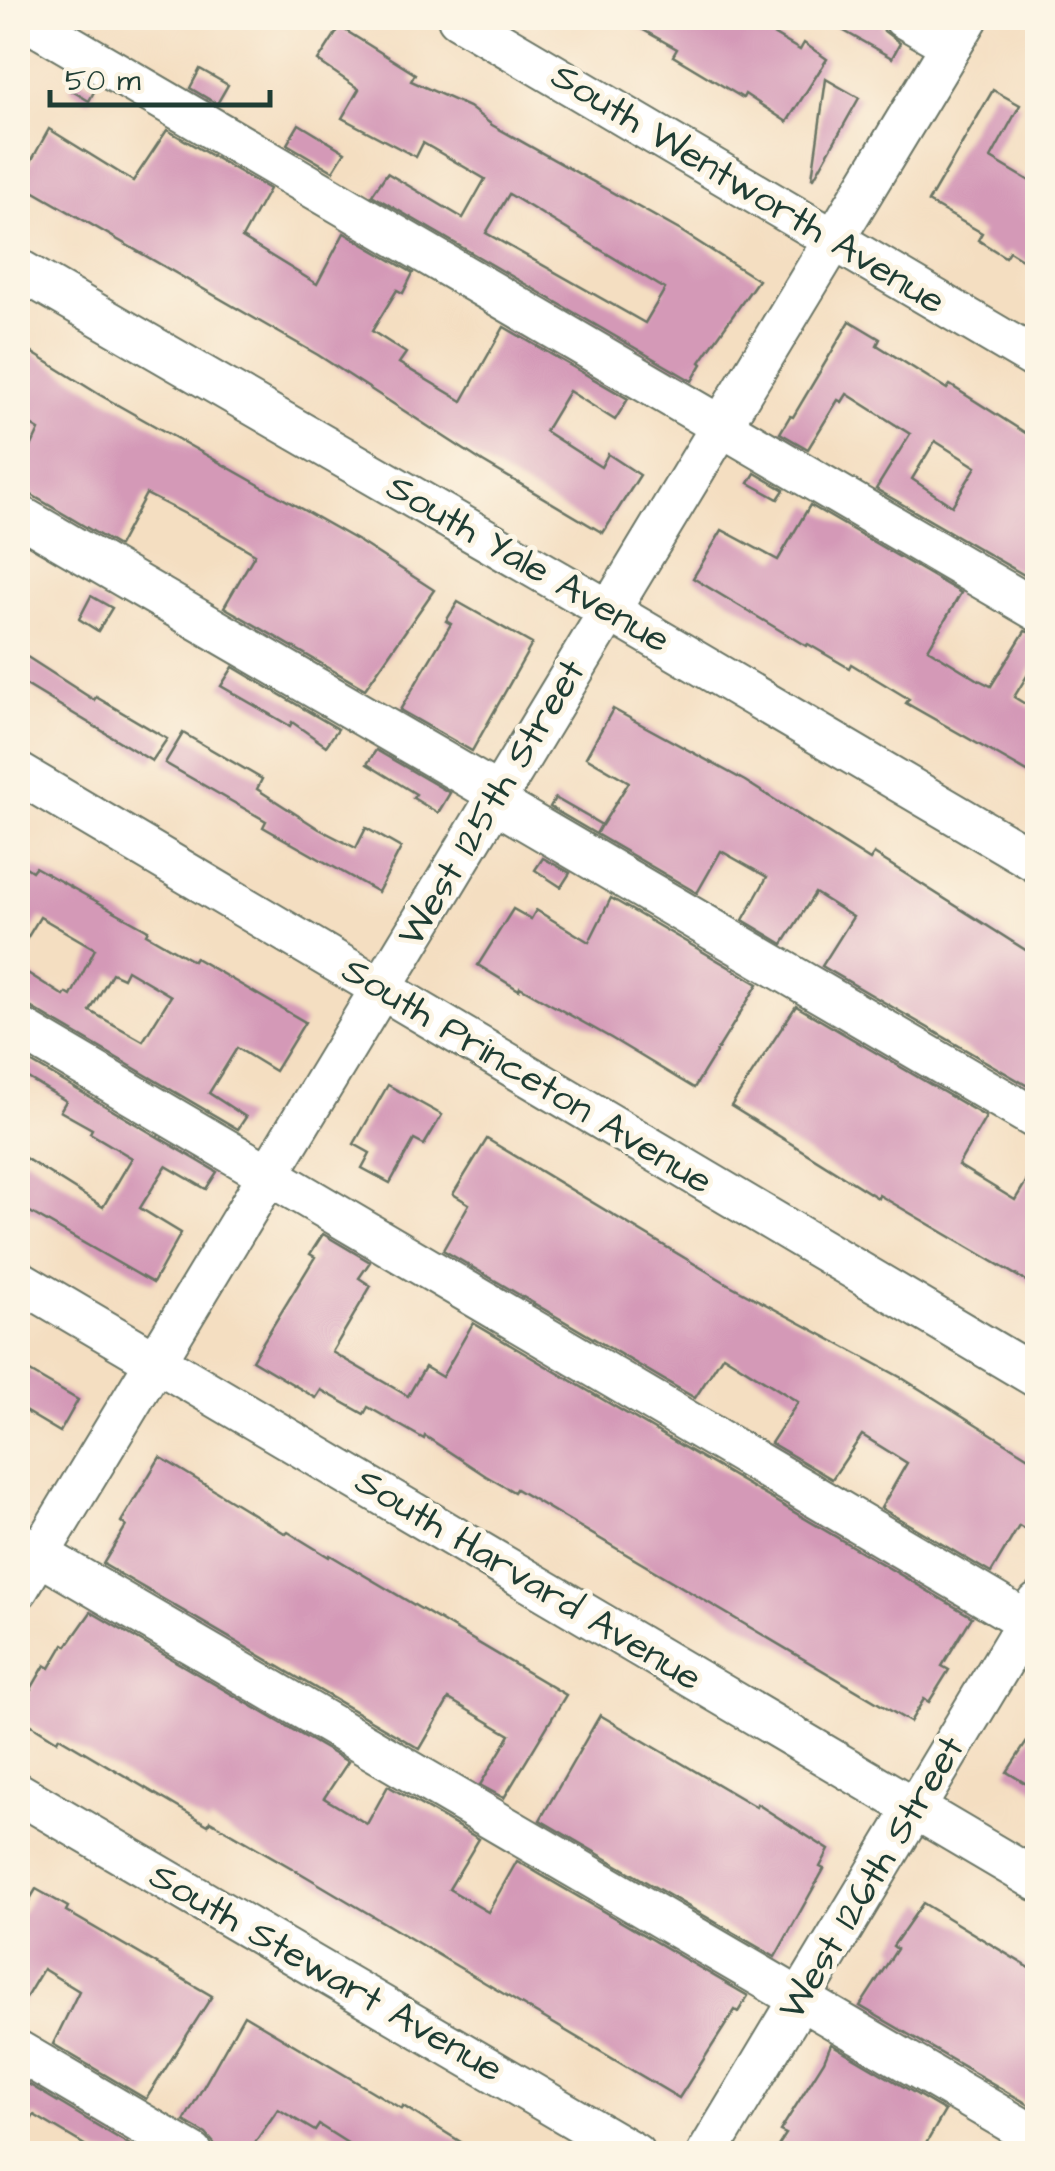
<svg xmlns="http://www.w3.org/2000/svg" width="1055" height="2171" viewBox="0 0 1055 2171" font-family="'Architects Daughter',sans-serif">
  <rect width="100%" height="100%" fill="#fcf5e5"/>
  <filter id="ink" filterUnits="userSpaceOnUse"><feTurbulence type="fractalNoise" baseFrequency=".01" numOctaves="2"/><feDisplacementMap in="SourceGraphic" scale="20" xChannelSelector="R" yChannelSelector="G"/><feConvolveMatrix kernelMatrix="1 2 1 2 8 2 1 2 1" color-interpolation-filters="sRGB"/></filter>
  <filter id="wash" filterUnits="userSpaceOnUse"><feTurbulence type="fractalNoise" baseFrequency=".0048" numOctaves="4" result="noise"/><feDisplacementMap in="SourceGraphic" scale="40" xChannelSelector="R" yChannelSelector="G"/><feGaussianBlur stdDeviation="2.25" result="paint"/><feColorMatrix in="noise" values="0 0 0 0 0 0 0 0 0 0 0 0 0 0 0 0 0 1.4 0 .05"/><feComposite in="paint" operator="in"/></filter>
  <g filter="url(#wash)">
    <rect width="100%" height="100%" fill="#f4dec1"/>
    <g id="blocks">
      <g fill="#d499b7" fill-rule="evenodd">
        <path d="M622 18H746L800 50 804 43 827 59 787 122 745 94 743 98 673 56 677 49Z"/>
        <path d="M821 18H876L881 20 884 31 900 43 892 58Z"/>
        <path d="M340 27 415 74 411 81 469 107 492 125 681 231 758 280 700 362 702 364 692 381 372 195 387 173 463 218 485 179 423 143 416 157 342 118 359 89 318 61ZM509 194 665 289 645 323 486 233Z"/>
        <path d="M200 69 228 85 217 104 190 88Z"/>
        <path d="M77 77 96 88 89 101 69 89Z"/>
        <path d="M826 79 859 98 814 178H812Z"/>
        <path d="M993 90 1020 105 991 158 1038 186V269L1009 251 1005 257 978 240 982 233 928 202Z"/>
        <path d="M299 124 345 152 333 171 287 144Z"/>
        <path d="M49 129 133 181 167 130 269 189 242 238 317 284 344 233 413 273 403 293 397 290 372 331 406 353 399 363 462 401 504 327 628 399 615 420 569 391 545 431 601 467 608 454 640 475 603 533 483 462 318 355 19 183Z"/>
        <path d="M850 321 880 339 877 345 947 389 950 385 1038 441V583L876 489 910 434 847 394 842 402 838 400 808 449 780 433 790 416 793 417ZM935 441 976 467 952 506 912 479Z"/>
        <path d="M31 352 100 395 360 542 434 590 365 689 224 607 255 554 199 521 146 494 118 546 30 494 18 491V475L39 430 18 417V375Z"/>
        <path d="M755 473 784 490 778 499 749 483Z"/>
        <path d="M810 505 961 593 928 649 977 679 991 686 1025 631 1038 635V658L1014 697 1038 712V778L906 703 909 699 851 664 849 668 808 644 806 646 693 578 722 530 778 560Z"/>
        <path d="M91 596 112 608 98 631 79 619Z"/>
        <path d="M458 602 532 644 472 751 400 710 451 624 446 621Z"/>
        <path d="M18 651 94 700 96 697 167 739 152 761 18 680Z"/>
        <path d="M233 667 338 729 326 746 292 722 290 726 221 686Z"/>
        <path d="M613 709 745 781 870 860 874 854 1038 958V1092L822 966 853 917 815 893 783 944 743 920 767 877 721 851 697 893 596 834 601 825 596 834 550 807 555 798 602 825 629 782 586 757Z"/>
        <path d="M183 733 262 779 257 789 319 829 356 848 366 828 401 848 378 892 263 827 266 821 165 763Z"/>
        <path d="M376 750 450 793 438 813 413 798 416 794 367 764Z"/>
        <path d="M543 858 570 873 561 887 535 870Z"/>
        <path d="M18 862 32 871 35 867 148 930 146 934 193 961 195 958 305 1022 275 1071 237 1048 209 1093 246 1117 238 1129 30 1007 18 1003V986L26 972 64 996 66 993 71 996 95 949 40 917 18 953ZM127 970 171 996 143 1041 90 1011 112 973 123 978Z"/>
        <path d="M611 898 758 984 694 1088 611 1038 520 987 519 990 478 965 513 909 531 919 536 910 589 942Z"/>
        <path d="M796 1006 986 1117 958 1165 1015 1200 1038 1162V1288L879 1195 878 1198 731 1106Z"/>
        <path d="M22 1057 217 1172 206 1189 166 1166 140 1208 181 1233 153 1283 18 1205V1170L25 1158 103 1207 132 1158 90 1133 92 1129 60 1111 66 1101 18 1072Z"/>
        <path d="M388 1085 442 1115 424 1145 414 1140 390 1183 362 1168 370 1153 354 1144Z"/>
        <path d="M487 1139 728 1284 902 1378 1038 1463V1507L1024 1529 1019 1526 991 1573 881 1508 907 1463 862 1435 832 1479 771 1443 798 1402 723 1355 695 1398 443 1250 469 1204 453 1194Z"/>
        <path d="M323 1234 370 1262 359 1278 371 1286 332 1352 408 1396 425 1367 442 1377 473 1323 972 1617 942 1666 949 1670 929 1702 924 1699 910 1722 516 1489 514 1492 486 1476 425 1436 424 1439 368 1407 364 1414 321 1390 316 1398 252 1360 315 1257 310 1254Z"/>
        <path d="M18 1365 78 1400 60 1432 18 1407Z"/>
        <path d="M160 1457 286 1534 288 1532 329 1557 330 1555 566 1695 504 1798 480 1785 510 1735 449 1699 420 1749 103 1564 126 1526 121 1522Z"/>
        <path d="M91 1612 348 1762 324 1798 367 1824 388 1786 479 1839 449 1889 488 1912 517 1861 748 1996 738 2012 735 2010 679 2098 297 1871 210 1821 208 1825 59 1737 57 1741 19 1717 28 1703 24 1701 45 1665 50 1668 64 1644 67 1646Z"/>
        <path d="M600 1715 756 1807 757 1804 829 1850 820 1867 824 1869 775 1957 540 1820Z"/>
        <path d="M1038 1725V1791L1007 1772Z"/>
        <path d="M36 1889 68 1907 66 1911 212 1996 146 2099 53 2044 79 1991 43 1969 18 2011V1919Z"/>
        <path d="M923 1903 1038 1973V2110L860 2006 897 1949 893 1946Z"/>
        <path d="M244 2015 402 2109 403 2106 480 2154H365L319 2125 315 2131 278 2109 247 2154H217L214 2143 206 2134 184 2121Z"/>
        <path d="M831 2044 945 2111 920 2154H773L786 2134 780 2131 824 2061Z"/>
        <path d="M18 2078 145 2154H100L34 2115 18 2142Z"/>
      </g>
    </g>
  </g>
  <g filter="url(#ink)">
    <use href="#blocks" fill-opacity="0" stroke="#6a7565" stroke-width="2.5"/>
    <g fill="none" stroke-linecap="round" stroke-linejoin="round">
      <g stroke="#6a7565" stroke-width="44">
        <g id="minor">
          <path d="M23 18 1038 611"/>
          <path d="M458 18 1038 360"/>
          <path d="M904 18 951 45"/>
          <path d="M18 269 608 610 1038 863"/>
          <path d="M18 515 498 794"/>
          <path d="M18 773 1038 1378"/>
          <path d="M493 801 1038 1120"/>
          <path d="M18 1027 1038 1628"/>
          <path d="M18 1280 1038 1881"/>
          <path d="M18 1542 1038 2138"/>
          <path d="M18 1589 968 18"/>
          <path d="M18 1793 635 2154"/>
          <path d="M18 2051 193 2154"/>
          <path d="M707 2154 1038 1603"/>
        </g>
      </g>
      <use href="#minor" stroke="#fff" stroke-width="40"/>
    </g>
  </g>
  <g text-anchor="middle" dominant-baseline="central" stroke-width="10" stroke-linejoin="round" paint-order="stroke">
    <g font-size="38" fill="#1f3d34" stroke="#fcf5e5">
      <text transform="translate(748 189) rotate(31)">South Wentworth Avenue</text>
      <text transform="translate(528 564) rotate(30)">South Yale Avenue</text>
      <text transform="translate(492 803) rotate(-59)">West 125th Street</text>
      <text transform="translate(527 1076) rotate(31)">South Princeton Avenue</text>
      <text transform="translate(528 1580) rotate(31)">South Harvard Avenue</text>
      <text transform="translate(872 1878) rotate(-59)">West 126th Street</text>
      <text transform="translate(326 1973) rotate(30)">South Stewart Avenue</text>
    </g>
  </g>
  <rect width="1055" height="2171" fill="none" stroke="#fcf5e5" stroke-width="60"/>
  <path d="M50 90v15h220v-15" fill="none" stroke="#1f3d34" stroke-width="5"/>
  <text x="65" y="90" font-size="30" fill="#1f3d34" stroke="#fcf5e5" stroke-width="8" paint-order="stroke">50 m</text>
</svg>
